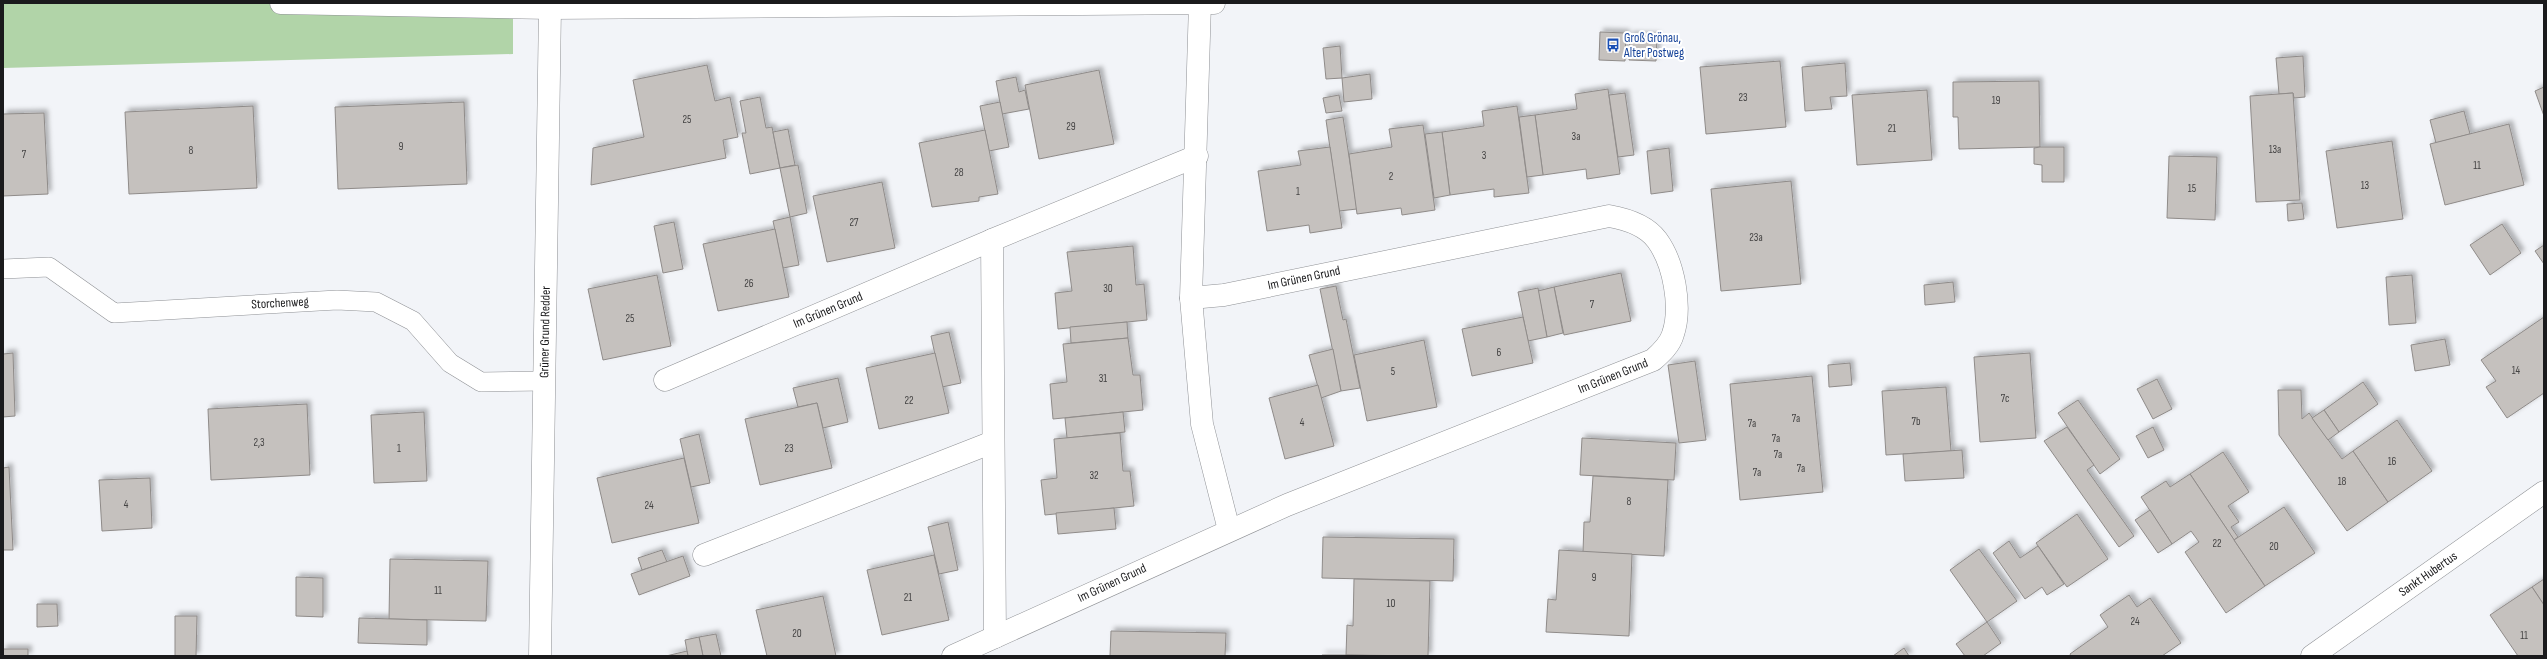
<svg xmlns="http://www.w3.org/2000/svg" width="2547" height="659" viewBox="0 0 2547 659" font-family="'Sofia Sans Condensed',sans-serif">
  <defs>
    <filter id="shadow"><feDropShadow dx="3.5" dy="-3.5" stdDeviation="2" flood-color="#0004"/></filter>
  </defs>
  <rect width="100%" height="100%" fill="#f2f4f8"/>
  <path fill="#b1d4a8" d="M3 3H513V54L3 68Z"/>
  <g fill="#c5c1be" stroke="#8f8b89" filter="url(#shadow)">
    <path d="M1600 32 1626 33 1625 61 1599 60Z"/>
    <path d="M1630 35 1657 36 1656 61 1629 60Z"/>
    <path d="M1340 46 1342 78 1326 79 1323 48Z"/>
    <path d="M2303 56 2305 97 2294 98 2293 93 2279 94 2276 58Z"/>
    <path d="M1780 61 1786 127 1706 134 1700 67Z"/>
    <path d="M1845 63 1847 96 1830 97 1832 109 1805 111 1802 67Z"/>
    <path d="M707 65 715 101 730 97 738 137 723 140 726 158 591 185 593 148 644 137 633 80Z"/>
    <path d="M1099 70 1114 144 1039 159 1025 85Z"/>
    <path d="M1370 74 1372 99 1344 102 1342 78Z"/>
    <path d="M1016 77 1019 92 1025 90 1029 109 1002 114 996 81Z"/>
    <path d="M2039 81 2040 147 1959 149 1958 117H1953V82Z"/>
    <path d="M2544 87V116L2535 91Z"/>
    <path d="M1608 89 1620 174 1587 179 1586 169 1543 175 1535 115 1577 109 1575 94Z"/>
    <path d="M1927 90 1932 160 1857 165 1852 95Z"/>
    <path d="M1625 93 1634 155 1618 157 1609 95Z"/>
    <path d="M2293 93 2300 200 2256 202 2250 96Z"/>
    <path d="M1339 95 1342 111 1326 113 1323 98Z"/>
    <path d="M760 97 766 128 772 127 780 168 750 174 742 133H746L740 101Z"/>
    <path d="M464 102 467 184 338 189 335 107Z"/>
    <path d="M1000 102 1009 147 989 151 980 106Z"/>
    <path d="M253 106 257 188 129 194 125 112Z"/>
    <path d="M1517 106 1529 193 1494 197V189L1450 195 1442 132 1484 126 1482 111Z"/>
    <path d="M2464 111 2470 134 2436 143 2430 120Z"/>
    <path d="M44 113 48 194 3 196V114Z"/>
    <path d="M1535 115 1543 175 1527 177 1519 117Z"/>
    <path d="M1343 117 1357 209 1339 211 1326 120Z"/>
    <path d="M2509 124 2524 185 2445 205 2430 144Z"/>
    <path d="M1423 125 1435 210 1402 215 1401 208 1357 214 1349 154 1392 147 1389 129Z"/>
    <path d="M788 129 795 165 780 168 773 132Z"/>
    <path d="M985 130 998 194 979 197V201L932 207 919 143Z"/>
    <path d="M1442 132 1450 195 1434 198 1425 134Z"/>
    <path d="M2392 141 2403 219 2337 228 2326 151Z"/>
    <path d="M1330 147 1342 228 1310 233 1309 225 1267 231 1258 171 1301 165 1298 151Z"/>
    <path d="M2040 147H2064V182H2042V165L2034 164V148Z"/>
    <path d="M1669 148 1673 191 1651 194 1647 151Z"/>
    <path d="M2169 156 2217 157 2215 220 2167 218Z"/>
    <path d="M798 165 807 213 790 217 780 168Z"/>
    <path d="M1791 181 1801 284 1721 291 1711 189Z"/>
    <path d="M882 182 895 248 827 262 813 196Z"/>
    <path d="M2302 203 2304 219 2288 221 2287 204Z"/>
    <path d="M790 217 799 265 783 268 773 221Z"/>
    <path d="M674 222 683 269 663 273 654 226Z"/>
    <path d="M2502 224 2521 253 2490 275 2470 245Z"/>
    <path d="M775 229 789 297 718 311 703 244Z"/>
    <path d="M2544 245V264L2535 251Z"/>
    <path d="M1133 246 1136 285 1144 284 1147 320 1058 329 1055 293 1072 291 1067 252Z"/>
    <path d="M1621 273 1631 321 1564 335 1554 287Z"/>
    <path d="M657 275 671 346 603 360 588 289Z"/>
    <path d="M2412 275 2416 323 2389 325 2386 277Z"/>
    <path d="M1953 282 1955 302 1925 305 1924 285Z"/>
    <path d="M1336 286 1343 320 1346 319 1360 388 1341 391 1320 289Z"/>
    <path d="M1554 287 1563 333 1547 337 1538 291Z"/>
    <path d="M1538 288 1547 337 1528 341 1518 292Z"/>
    <path d="M1523 317 1533 363 1472 376 1462 329Z"/>
    <path d="M2544 317V393L2507 418 2486 387 2496 381 2481 360Z"/>
    <path d="M1127 322 1128 338 1071 343 1070 327Z"/>
    <path d="M949 332 961 383 942 387 931 336Z"/>
    <path d="M1128 338 1133 375H1140L1143 410 1053 419 1050 384 1067 382 1063 344Z"/>
    <path d="M2445 339 2450 365 2415 371 2411 345Z"/>
    <path d="M1424 340 1437 407 1367 421 1354 355Z"/>
    <path d="M1333 349 1341 391 1321 398 1309 355Z"/>
    <path d="M13 353 15 416 3 417V354Z"/>
    <path d="M935 353 949 413 879 429 866 368Z"/>
    <path d="M2030 353 2036 438 1980 442 1974 357Z"/>
    <path d="M1695 361 1706 440 1679 443 1668 365Z"/>
    <path d="M1850 363 1852 385 1829 387 1828 365Z"/>
    <path d="M1812 376 1823 492 1740 500 1730 384Z"/>
    <path d="M838 378 848 422 823 428 817 403 798 407 793 388Z"/>
    <path d="M2157 379 2172 409 2153 419 2137 389Z"/>
    <path d="M2363 382 2378 404 2339 432 2324 410Z"/>
    <path d="M1318 385 1334 446 1285 459 1269 398Z"/>
    <path d="M1946 387 1951 451 1886 455 1882 391Z"/>
    <path d="M2278 390H2301L2302 419 2309 413 2342 459 2353 451 2388 502 2347 531 2279 435Z"/>
    <path d="M2078 400 2120 459 2100 474 2058 413Z"/>
    <path d="M817 403 832 468 760 485 745 419Z"/>
    <path d="M307 404 310 475 211 480 208 409Z"/>
    <path d="M2324 410 2339 432 2328 440 2312 418Z"/>
    <path d="M424 412 427 481 374 483 371 415Z"/>
    <path d="M1123 412 1125 432 1067 438 1065 418Z"/>
    <path d="M2397 420 2432 471 2388 502 2353 451Z"/>
    <path d="M2067 427 2094 465 2087 470 2134 536 2119 547 2044 441Z"/>
    <path d="M2153 427 2164 450 2148 458 2136 436Z"/>
    <path d="M1120 433 1123 471H1130L1134 506 1045 515 1041 480 1057 478 1054 439Z"/>
    <path d="M699 434 710 483 691 487 680 439Z"/>
    <path d="M1582 438 1676 443 1674 480 1580 475Z"/>
    <path d="M1962 450 1964 478 1905 481 1903 454Z"/>
    <path d="M2223 452 2249 492 2228 506 2239 522 2231 527 2238 537 2234 540 2190 474Z"/>
    <path d="M684 458 699 523 612 543 597 478Z"/>
    <path d="M9 467 13 550H3V468Z"/>
    <path d="M2190 474 2265 586 2226 613 2185 552 2199 542 2191 531 2172 544 2141 497 2166 481 2170 487Z"/>
    <path d="M1593 476 1668 480 1664 556 1583 552 1584 522H1590Z"/>
    <path d="M150 478 152 528 102 531 99 480Z"/>
    <path d="M2284 507 2315 553 2265 586 2234 540Z"/>
    <path d="M1114 508 1116 529 1058 534 1056 513Z"/>
    <path d="M2150 510 2172 544 2158 553 2135 520Z"/>
    <path d="M2077 514 2108 559 2067 587 2036 543Z"/>
    <path d="M948 522 958 570 939 574 928 527Z"/>
    <path d="M1323 537 1454 539 1453 581 1322 578Z"/>
    <path d="M2009 541 2020 558 2038 546 2064 584 2047 595 2042 587 2025 599 1993 553Z"/>
    <path d="M1979 549 2017 601 1987 622 1950 570Z"/>
    <path d="M662 550 667 562 642 570 638 558Z"/>
    <path d="M1559 550 1632 554 1629 636 1546 632 1548 599 1556 600Z"/>
    <path d="M934 555 949 620 882 635 867 570Z"/>
    <path d="M683 556 690 576 639 595 631 574Z"/>
    <path d="M390 559 488 561 486 621 389 619Z"/>
    <path d="M296 577 323 578V617L296 616Z"/>
    <path d="M1354 579 1430 581 1428 656 1346 655 1347 625 1353 626Z"/>
    <path d="M2544 579V605L2532 587Z"/>
    <path d="M2532 587 2544 605V656H2518L2490 615Z"/>
    <path d="M2129 595 2137 607 2150 598 2181 643 2162 656H2071L2070 654 2108 627 2100 615Z"/>
    <path d="M823 596 836 656H767L756 610Z"/>
    <path d="M37 604H57L58 626 37 627Z"/>
    <path d="M175 616H197L196 656H175Z"/>
    <path d="M359 618 427 620V645L358 643Z"/>
    <path d="M1987 622 2001 643 1983 656H1965L1956 644Z"/>
    <path d="M1111 631 1226 633 1225 656H1110Z"/>
    <path d="M716 634 721 656H703L699 637Z"/>
    <path d="M699 637 703 656H688L685 640Z"/>
    <path d="M1904 648 1909 656H1893Z"/>
    <rect x="3" y="649" width="25" height="7"/>
    <path d="M687 651 688 656H666Z"/>
    <path d="M1322 655H1346L1392 656H1322Z"/>
  </g>
  <g fill="none" stroke-linecap="round" stroke-linejoin="round">
    <g stroke="#8f9195" stroke-width="20">
      <path id="service" d="M3 269 49 267 114 313 337 300 376 302 413 321 450 363 481 382 544 381"/>
    </g>
    <g stroke="#8f9195" stroke-width="23">
      <g id="minor">
        <path d="M281 3 550 8 1214 3"/>
        <path d="M1200 3 1191 298 1202 424 1229 530"/>
        <path d="M665 380 992 240"/>
        <path d="M704 555 993 442"/>
        <path d="M995 637 992 240 1197 156"/>
        <path d="M540 656 550 8"/>
        <path d="M953 656 1287 505 1653 360C1661 353 1670 345 1673 334 1682 307 1674 263 1657 240 1646 225 1626 219 1609 216L1224 295 1191 298"/>
      </g>
    </g>
    <g stroke="#8f9195" stroke-width="23">
      <path id="secondary" d="M2312 656 2544 492"/>
    </g>
    <use href="#service" stroke="#fff" stroke-width="19"/>
    <use href="#minor" stroke="#fff" stroke-width="22"/>
    <use href="#secondary" stroke="#fff" stroke-width="22"/>
  </g>
  <defs>
    <g id="bus-bare" transform="scale(1.08)"><path d="M-5-6H5V4H4V6H2V4H-2V6H-4V4H-5ZM-3.5-4V0h7V-4ZM-3.5 1.2v1.5H-2V1.2ZM2 1.2v1.5H3.5V1.2Z" fill="#1a4fb4" stroke="#fff" stroke-width="2.5" paint-order="stroke"/></g>
  </defs>
  <g fill-rule="evenodd">
    <use href="#bus-bare" x="1613" y="45"/>
  </g>
  <g text-anchor="middle" dominant-baseline="central" stroke-width="4" stroke-linejoin="round" paint-order="stroke">
    <g font-size="11" fill="#454444">
      <text x="1743" y="97">23</text>
      <text x="1996" y="100">19</text>
      <text x="687" y="119">25</text>
      <text x="1071" y="126">29</text>
      <text x="1892" y="128">21</text>
      <text x="1576" y="136">3a</text>
      <text x="401" y="146">9</text>
      <text x="2275" y="149">13a</text>
      <text x="191" y="150">8</text>
      <text x="24" y="154">7</text>
      <text x="1484" y="155">3</text>
      <text x="2477" y="165">11</text>
      <text x="959" y="172">28</text>
      <text x="1391" y="176">2</text>
      <text x="2365" y="185">13</text>
      <text x="2192" y="188">15</text>
      <text x="1298" y="191">1</text>
      <text x="854" y="222">27</text>
      <text x="1756" y="237">23a</text>
      <text x="749" y="283">26</text>
      <text x="1108" y="288">30</text>
      <text x="1592" y="304">7</text>
      <text x="630" y="318">25</text>
      <text x="1499" y="352">6</text>
      <text x="2516" y="370">14</text>
      <text x="1393" y="371">5</text>
      <text x="1103" y="378">31</text>
      <text x="2005" y="398">7c</text>
      <text x="909" y="400">22</text>
      <text x="1796" y="418">7a</text>
      <text x="1916" y="421">7b</text>
      <text x="1302" y="422">4</text>
      <text x="1752" y="423">7a</text>
      <text x="1776" y="438">7a</text>
      <text x="259" y="442">2,3</text>
      <text x="399" y="448">1</text>
      <text x="789" y="448">23</text>
      <text x="1778" y="454">7a</text>
      <text x="2392" y="461">16</text>
      <text x="1801" y="468">7a</text>
      <text x="1757" y="472">7a</text>
      <text x="1094" y="475">32</text>
      <text x="2342" y="481">18</text>
      <text x="1629" y="501">8</text>
      <text x="126" y="504">4</text>
      <text x="649" y="505">24</text>
      <text x="2217" y="543">22</text>
      <text x="2274" y="546">20</text>
      <text x="1594" y="577">9</text>
      <text x="438" y="590">11</text>
      <text x="908" y="597">21</text>
      <text x="1391" y="603">10</text>
      <text x="2135" y="621">24</text>
      <text x="797" y="633">20</text>
      <text x="2524" y="635">11</text>
    </g>
    <g font-size="13" fill="#164399" stroke="#fff" text-anchor="start">
      <text x="1624" y="38">Groß Grönau,<tspan x="1624" dy="15">Alter Postweg</tspan></text>
    </g>
    <g font-size="13" fill="#1a1a1c" stroke="#fff">
      <text transform="translate(1304 278) rotate(-12)">Im Grünen Grund</text>
      <text transform="translate(280 303) rotate(-3)">Storchenweg</text>
      <text transform="translate(828 310) rotate(-23)">Im Grünen Grund</text>
      <text transform="translate(545 332) rotate(-89)">Grüner Grund Redder</text>
      <text transform="translate(1613 376) rotate(-22)">Im Grünen Grund</text>
      <text transform="translate(2428 574) rotate(-35)">Sankt Hubertus</text>
      <text transform="translate(1112 583) rotate(-25)">Im Grünen Grund</text>
    </g>
  </g>
  <rect width="2547" height="659" fill="none" stroke="#1a1a1c" stroke-width="8"/>
</svg>
